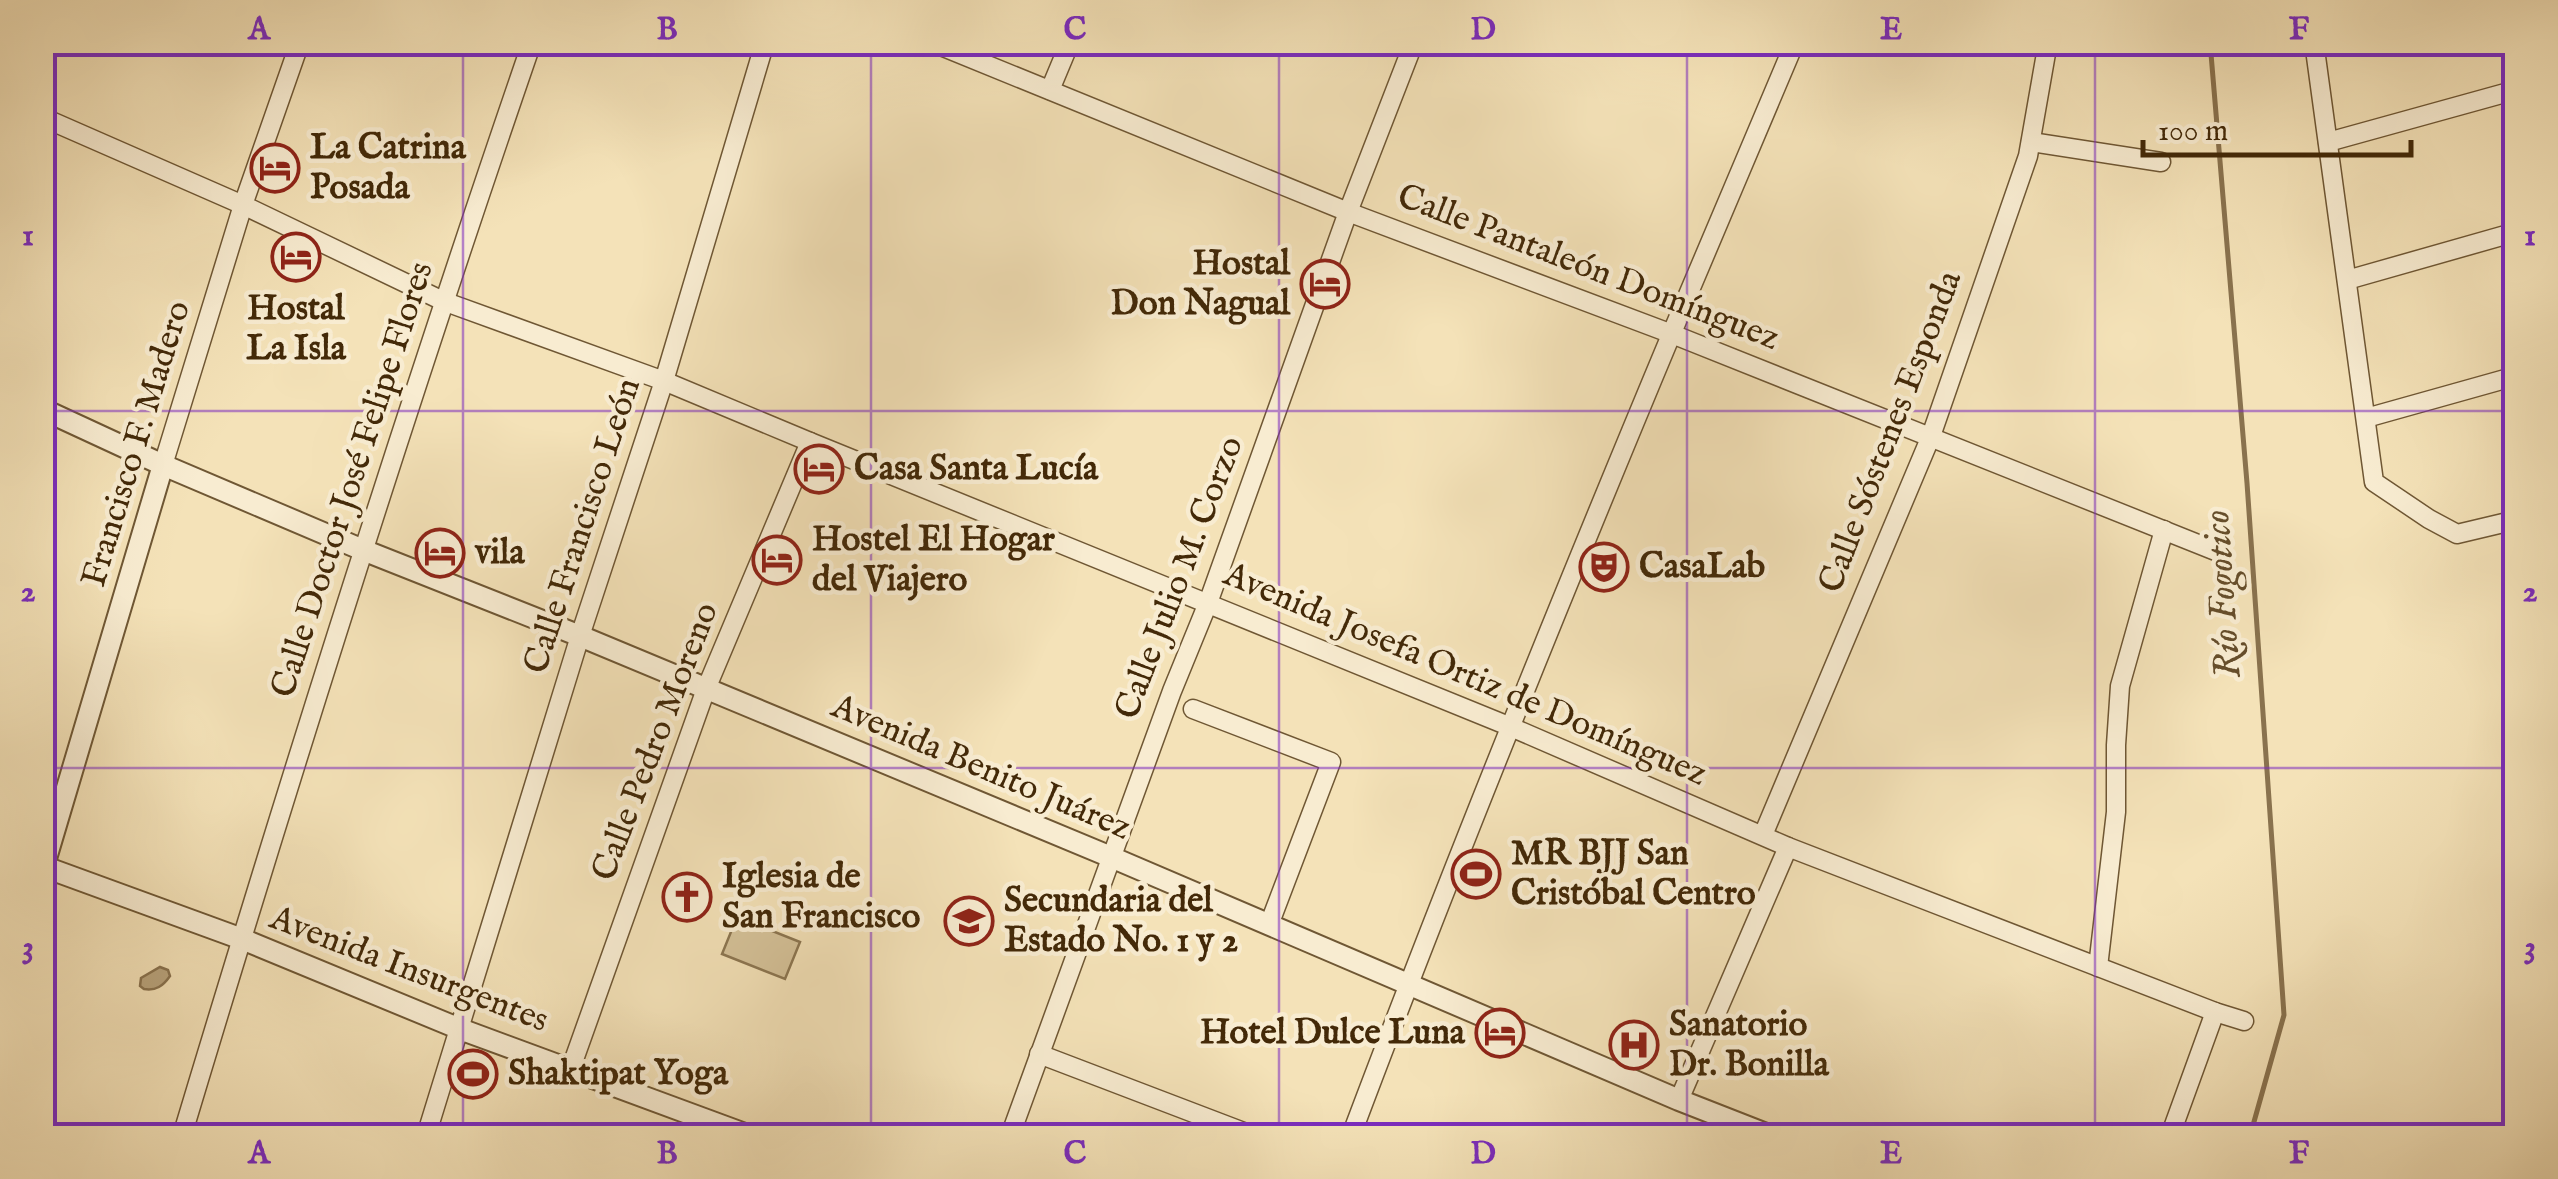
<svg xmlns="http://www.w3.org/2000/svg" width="2558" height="1179" viewBox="0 0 2558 1179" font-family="'IM FELL English',serif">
  <rect width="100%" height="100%" fill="#f4e2b8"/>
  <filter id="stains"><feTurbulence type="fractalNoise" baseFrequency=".002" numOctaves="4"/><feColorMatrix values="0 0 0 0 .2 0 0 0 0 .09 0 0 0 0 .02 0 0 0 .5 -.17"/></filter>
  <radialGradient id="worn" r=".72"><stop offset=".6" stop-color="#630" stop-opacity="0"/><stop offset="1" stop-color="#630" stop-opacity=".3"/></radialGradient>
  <path fill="#d6c39a" stroke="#8c7651" stroke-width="2.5" d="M737 917 800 942 785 979 722 954Z"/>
  <path fill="#b8a37c" stroke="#89724e" stroke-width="2.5" d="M160 967 168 970 170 976C163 986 156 991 144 989L140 986 141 978Z"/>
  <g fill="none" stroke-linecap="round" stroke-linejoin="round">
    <path stroke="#89724e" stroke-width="5" d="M2210 42 2247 483 2284 1015 2250 1136"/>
    <g stroke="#6f5734" stroke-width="21">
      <g id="minor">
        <path d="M931 42 1348 212 1672 334 2223 554"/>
        <path d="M2314 42 2374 482 2429 519 2457 534 2516 520"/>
        <path d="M1050 90 1070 42"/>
        <path d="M42 117 243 205 443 301 664 381 810 442 1511 727 1788 847 2215 1012 2244 1021"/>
        <path d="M2031 142 2161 162"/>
        <path d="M2328 142 2516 90"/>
        <path d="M2347 280 2516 232"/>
        <path d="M2366 418 2516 376"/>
        <path d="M163 465 243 205 300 42"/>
        <path d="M1193 709 1331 762 1269 925"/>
        <path d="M1763 835 1931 436 2028 156 2048 42"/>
        <path d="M2098 967 2116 812V745L2120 686 2164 530"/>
        <path d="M1039 1054 1254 1136"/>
        <path d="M571 1068 706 689 810 442"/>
        <path d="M1679 1100 1788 847"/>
        <path d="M182 1136C292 770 407 405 532 42"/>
        <path d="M426 1136 580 636 664 381 765 42"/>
        <path d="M698 1136 704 1119"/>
        <path d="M1010 1136 1172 691 1208 603 1348 212 1414 42"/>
        <path d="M1351 1136C1452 867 1560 601 1671 335 1712 237 1754 140 1795 42"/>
        <path d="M2170 1136 2215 1012"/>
      </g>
    </g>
    <g stroke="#6f5734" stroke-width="24">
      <g id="tertiary">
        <path d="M42 409 163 465 363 550 580 636 1111 857 1679 1100 1771 1136"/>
        <path d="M42 866 242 939 460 1029 750 1136"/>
        <path d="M42 872 163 465"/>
      </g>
    </g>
    <use href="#minor" stroke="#f8ecd1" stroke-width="18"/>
    <use href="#tertiary" stroke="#f8ecd1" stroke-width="20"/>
  </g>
  <path fill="none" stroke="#7b2cbf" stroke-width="2.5" stroke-opacity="0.55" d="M463 42V1136M871 42V1136M1279 42V1136M1687 42V1136M2095 42V1136M42 411H2516M42 768H2516"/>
  <defs>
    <g id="hotel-ring" transform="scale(2.5)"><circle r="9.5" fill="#f8ecd1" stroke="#8f2418" stroke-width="1.5"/><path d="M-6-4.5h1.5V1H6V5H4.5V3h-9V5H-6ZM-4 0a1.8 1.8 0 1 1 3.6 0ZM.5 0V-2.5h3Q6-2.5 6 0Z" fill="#8f2418"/></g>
    <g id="theatre-ring" transform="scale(2.5)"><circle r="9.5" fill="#f8ecd1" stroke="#8f2418" stroke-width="1.5"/><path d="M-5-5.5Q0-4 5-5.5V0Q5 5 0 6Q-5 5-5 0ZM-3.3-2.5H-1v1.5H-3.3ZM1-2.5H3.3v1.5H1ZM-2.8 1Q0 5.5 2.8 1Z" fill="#8f2418"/></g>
    <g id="stadium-ring" transform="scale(2.5)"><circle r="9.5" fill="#f8ecd1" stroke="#8f2418" stroke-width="1.5"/><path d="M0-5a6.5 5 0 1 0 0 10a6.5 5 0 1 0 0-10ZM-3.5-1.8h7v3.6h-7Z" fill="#8f2418"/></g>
    <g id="church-ring" transform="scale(2.5)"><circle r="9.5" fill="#f8ecd1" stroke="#8f2418" stroke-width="1.5"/><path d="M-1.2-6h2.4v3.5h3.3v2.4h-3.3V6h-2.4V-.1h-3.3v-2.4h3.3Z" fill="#8f2418"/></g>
    <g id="school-ring" transform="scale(2.5)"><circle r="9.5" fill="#f8ecd1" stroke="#8f2418" stroke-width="1.5"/><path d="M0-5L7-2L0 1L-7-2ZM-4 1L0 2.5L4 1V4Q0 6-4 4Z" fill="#8f2418"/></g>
    <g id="hospital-ring" transform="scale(2.5)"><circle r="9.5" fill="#f8ecd1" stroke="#8f2418" stroke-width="1.5"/><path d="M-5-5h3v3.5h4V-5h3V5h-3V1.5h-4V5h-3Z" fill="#8f2418"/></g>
  </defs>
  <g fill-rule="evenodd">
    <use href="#hotel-ring" x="275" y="168"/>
    <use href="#hotel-ring" x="296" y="257"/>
    <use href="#hotel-ring" x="1325" y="284"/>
    <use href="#hotel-ring" x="819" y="469"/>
    <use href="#hotel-ring" x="440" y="553"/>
    <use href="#hotel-ring" x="777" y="560"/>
    <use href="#theatre-ring" x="1604" y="567"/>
    <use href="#stadium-ring" x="1476" y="874"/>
    <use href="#church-ring" x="687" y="897"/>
    <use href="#school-ring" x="969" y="921"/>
    <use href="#hotel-ring" x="1500" y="1033"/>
    <use href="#hospital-ring" x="1634" y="1045"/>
    <use href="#stadium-ring" x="473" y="1074"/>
  </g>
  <g text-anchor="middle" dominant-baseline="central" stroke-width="9" stroke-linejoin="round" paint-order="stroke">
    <g font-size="35" font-weight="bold" fill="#432908" stroke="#f8ecd1" text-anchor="start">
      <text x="310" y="148">La Catrina<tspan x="310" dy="40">Posada</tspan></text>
      <text x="1290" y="264" text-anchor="end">Hostal<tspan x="1290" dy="40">Don Nagual</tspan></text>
      <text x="296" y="309" text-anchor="middle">Hostal<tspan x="296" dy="40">La Isla</tspan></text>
      <text x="854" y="469">Casa Santa Lucía</text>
      <text x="812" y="540">Hostel El Hogar<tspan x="812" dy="40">del Viajero</tspan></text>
      <text x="475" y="553">vila</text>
      <text x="1639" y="567">CasaLab</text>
      <text x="1511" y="854">MR BJJ San<tspan x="1511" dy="40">Cristóbal Centro</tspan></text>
      <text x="722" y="877">Iglesia de<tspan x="722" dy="40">San Francisco</tspan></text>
      <text x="1004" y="901">Secundaria del<tspan x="1004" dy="40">Estado No. 1 y 2</tspan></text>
      <text x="1669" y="1025">Sanatorio<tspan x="1669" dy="40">Dr. Bonilla</tspan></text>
      <text x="1465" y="1033" text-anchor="end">Hotel Dulce Luna</text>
      <text x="508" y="1074">Shaktipat Yoga</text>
    </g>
    <g font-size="35" fill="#432908" stroke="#f8ecd1">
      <text transform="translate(1588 268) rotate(21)">Calle Pantaleón Domínguez</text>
      <text transform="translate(1891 432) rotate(-69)">Calle Sóstenes Esponda</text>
      <text transform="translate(137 444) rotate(-73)">Francisco F. Madero</text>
      <text transform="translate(353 480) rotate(-72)">Calle Doctor José Felipe Flores</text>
      <text transform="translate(583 526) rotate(-72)">Calle Francisco León</text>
      <text transform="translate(1180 578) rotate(-69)">Calle Julio M. Corzo</text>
      <text transform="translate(1465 675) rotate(23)">Avenida Josefa Ortiz de Domínguez</text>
      <text transform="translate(656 742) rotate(-69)">Calle Pedro Moreno</text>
      <text transform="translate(981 768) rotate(23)">Avenida Benito Juárez</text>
      <text transform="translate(409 970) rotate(21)">Avenida Insurgentes</text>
    </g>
    <g font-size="38" font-style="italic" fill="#664e2b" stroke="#f8ecd1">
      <text transform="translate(2224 594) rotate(-94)">Río Fogotico</text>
    </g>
  </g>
  <rect width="2558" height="1179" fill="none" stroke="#f4e2b8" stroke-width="110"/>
  <path d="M2143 140v15h268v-15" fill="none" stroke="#432908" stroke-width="5"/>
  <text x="2158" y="140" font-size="30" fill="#432908" stroke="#f8ecd1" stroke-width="8" paint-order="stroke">100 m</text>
  <rect x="55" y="55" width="2448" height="1069" fill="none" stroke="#7b2cbf" stroke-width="4"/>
  <g font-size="32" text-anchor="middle" font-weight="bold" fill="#7b2cbf">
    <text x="259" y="39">A</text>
    <text x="667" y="39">B</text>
    <text x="1075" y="39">C</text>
    <text x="1483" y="39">D</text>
    <text x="1891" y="39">E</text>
    <text x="2299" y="39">F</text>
    <text x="28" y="245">1</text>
    <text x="2530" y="245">1</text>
    <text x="28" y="601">2</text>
    <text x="2530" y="601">2</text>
    <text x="28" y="957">3</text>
    <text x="2530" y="957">3</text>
    <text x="259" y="1163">A</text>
    <text x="667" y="1163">B</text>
    <text x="1075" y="1163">C</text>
    <text x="1483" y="1163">D</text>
    <text x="1891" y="1163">E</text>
    <text x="2299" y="1163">F</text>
  </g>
  <rect width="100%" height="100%" filter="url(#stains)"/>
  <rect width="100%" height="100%" fill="url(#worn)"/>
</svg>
